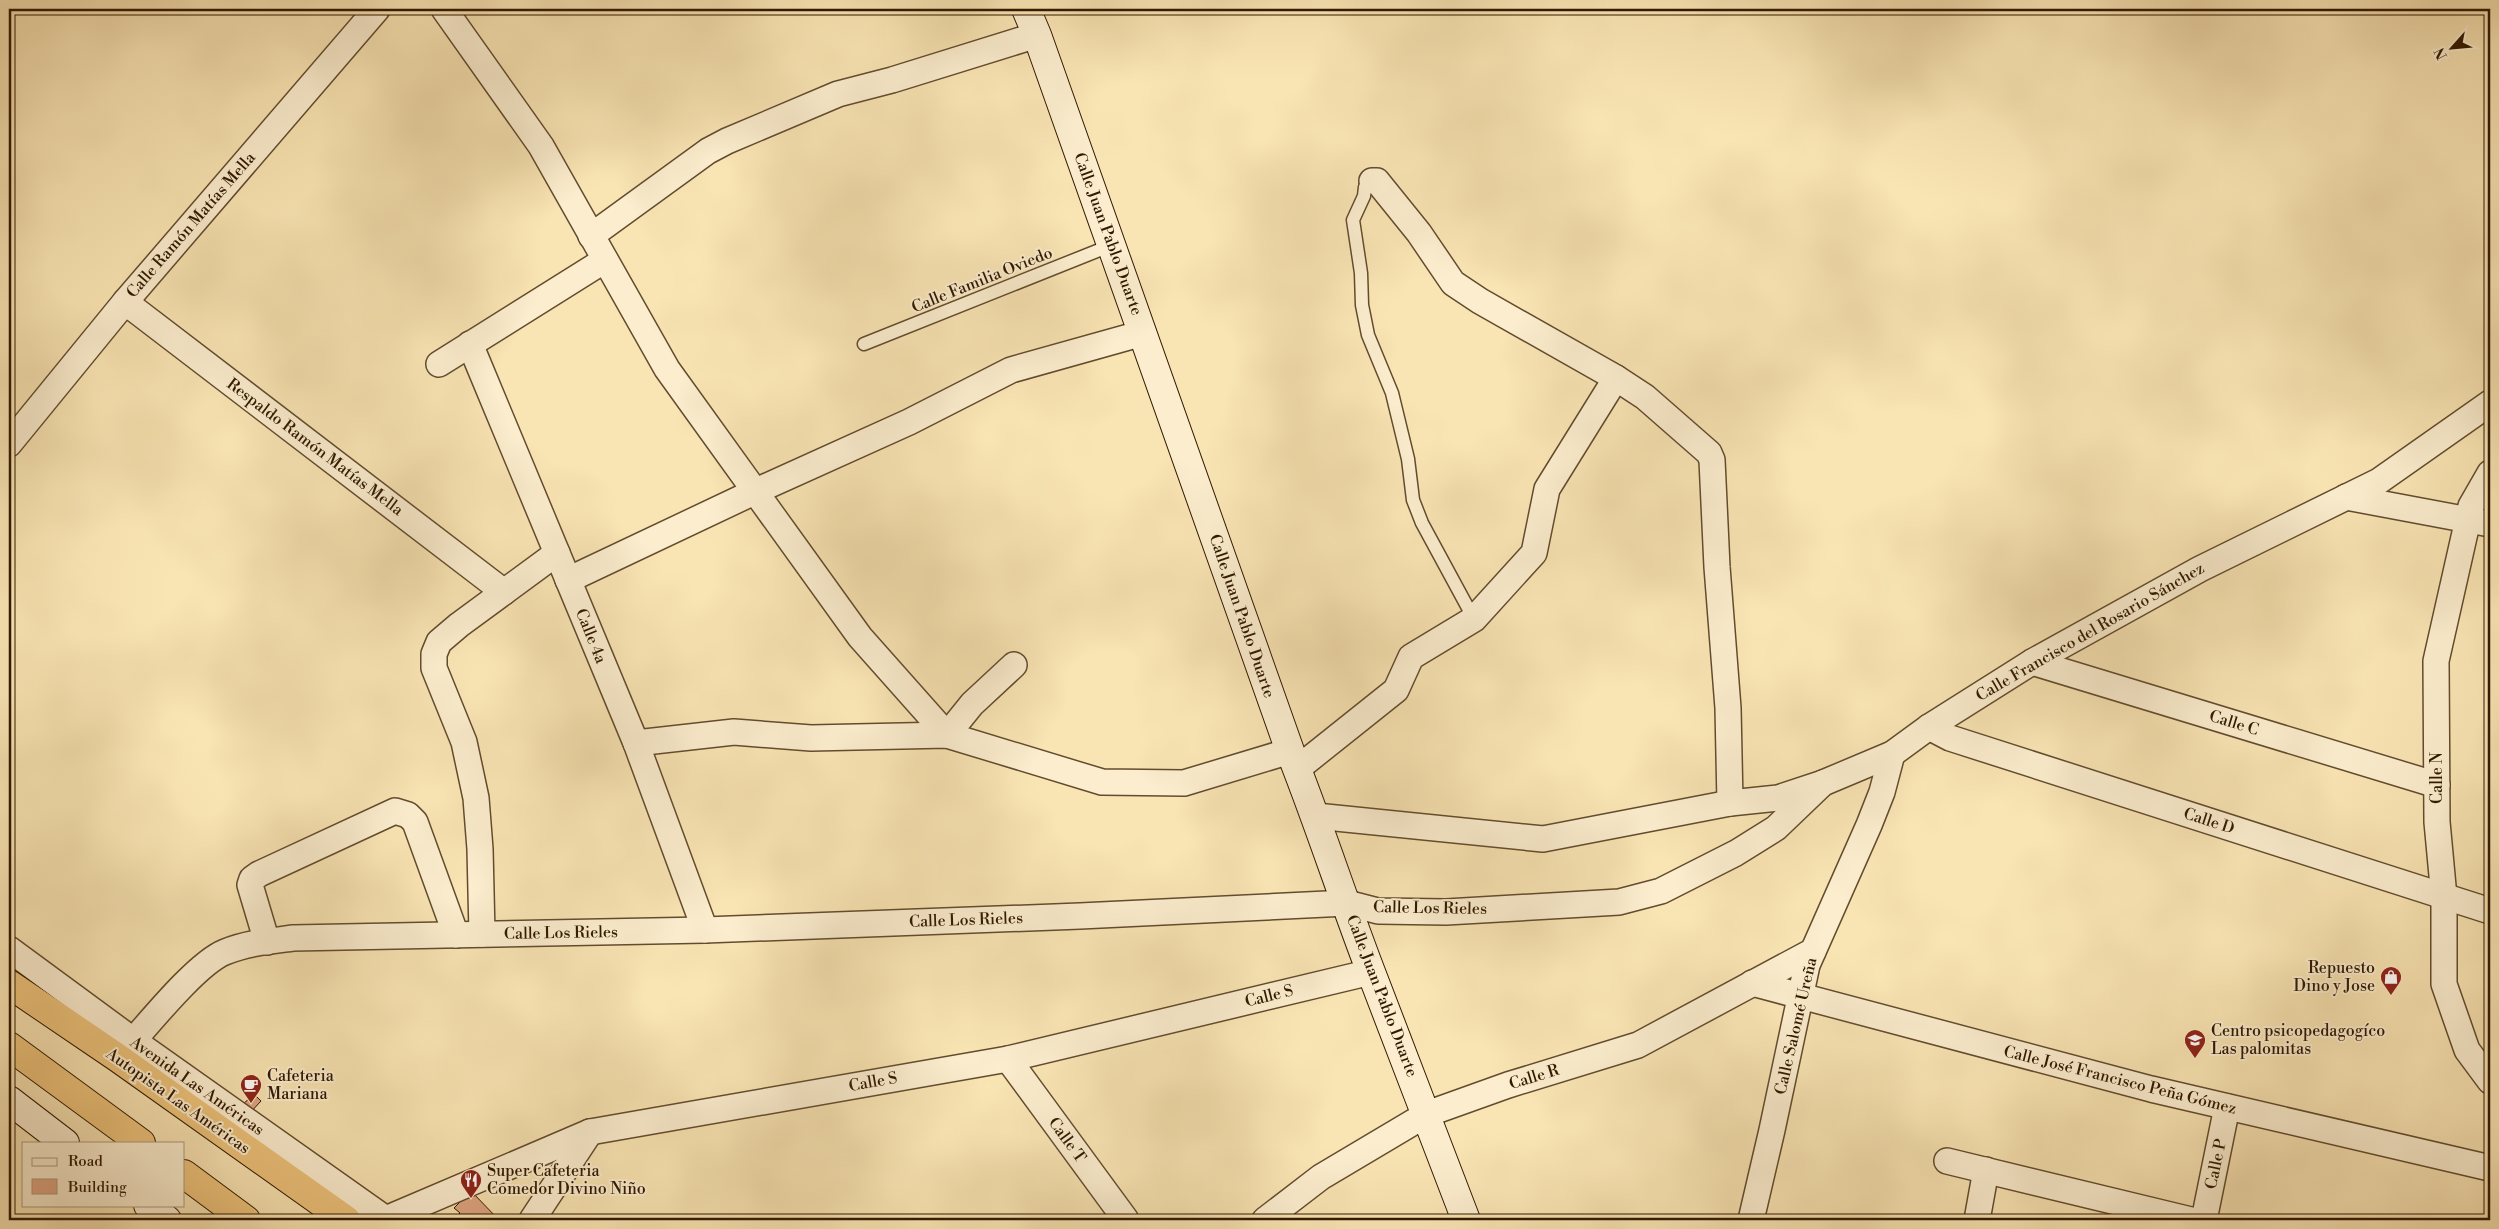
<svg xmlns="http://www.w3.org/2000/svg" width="2499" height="1229" viewBox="0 0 2499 1229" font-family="'Libre Bodoni',serif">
  <rect width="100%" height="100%" fill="#f9e4b3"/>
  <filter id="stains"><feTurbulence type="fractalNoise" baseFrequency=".004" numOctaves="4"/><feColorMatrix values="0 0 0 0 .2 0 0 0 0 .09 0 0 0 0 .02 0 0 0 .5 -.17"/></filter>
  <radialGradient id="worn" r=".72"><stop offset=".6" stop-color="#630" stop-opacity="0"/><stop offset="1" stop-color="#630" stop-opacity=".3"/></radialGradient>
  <g fill="#dea482" stroke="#301901">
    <path d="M254 1094 261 1101 249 1114 241 1106Z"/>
    <path d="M471 1191 499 1220H453L460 1213 454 1208Z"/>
  </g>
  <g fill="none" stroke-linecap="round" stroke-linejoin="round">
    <g stroke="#624c2e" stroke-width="15">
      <g id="lane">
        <path d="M1372 181 1365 187 1364 196 1353 220 1361 273 1362 305 1368 335 1392 393 1408 459 1413 500 1422 523 1474 619"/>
        <path d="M864 344 1112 245"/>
      </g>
    </g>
    <g stroke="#624c2e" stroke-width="28">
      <g id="street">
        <path d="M444 9 541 146 667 369 860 637 947 735"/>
        <path d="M1372 181H1377L1419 233 1453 283 1480 301 1616 378 1645 397 1709 453 1712 460 1717 567 1728 708 1730 803"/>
        <path d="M591 236 708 151 727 141 838 94 892 80 1037 35"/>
        <path d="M125 302 504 592"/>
        <path d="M470 344 636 743 705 930"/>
        <path d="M439 364 605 260"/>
        <path d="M9 444 125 302 377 9"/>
        <path d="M2490 473 2471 506 2436 661 2437 822 2444 897V984L2467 1050 2490 1081"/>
        <path d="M2346 497 2490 524"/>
        <path d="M568 580 754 492 909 422 1011 370 1143 333"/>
        <path d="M2032 662 2437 785"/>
        <path d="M1929 727 1950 738 2490 911"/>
        <path d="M947 735 972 704 1014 665"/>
        <path d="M636 743 734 732 811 738 947 735 1102 782 1184 783 1290 751"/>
        <path d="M1297 769 1396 690 1411 657 1474 619 1534 553 1547 489 1616 378"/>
        <path d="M1316 816 1543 839 1730 803 1778 798 1823 783 1892 754 1929 727 2032 662 2200 569 2379 481 2490 403"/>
        <path d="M482 934 480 849 476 798 464 742 434 668V654L439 642 459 625 557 553"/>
        <path d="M267 942 250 885 252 879 259 874 395 811 408 815 415 822 456 935"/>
        <path d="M9 949 134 1041 387 1220"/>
        <path d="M1752 983 2151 1089 2490 1168"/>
        <path d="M118 1058C142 1032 195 964 225 952 247 943 270 941 293 938L705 930 1080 916 1347 903 1378 911 1446 912 1619 902 1661 891 1736 853 1776 828 1823 783"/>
        <path d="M1008 1059 1126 1220"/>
        <path d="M1947 1161 2191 1220"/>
        <path d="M386 1219 590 1132 1008 1059 1371 972"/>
        <path d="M532 1220 590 1132"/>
        <path d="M1265 1220 1321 1177 1427 1114 1508 1085 1638 1045 1813 951"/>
        <path d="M1751 1220 1772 1130 1807 965 1869 825 1882 792 1892 754"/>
        <path d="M1977 1220 1986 1170"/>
        <path d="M2204 1220 2227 1107"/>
      </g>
    </g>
    <g stroke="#301901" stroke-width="30">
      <g id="secondary">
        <path d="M1026 9 1037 35 1290 751C1319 824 1343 899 1371 972 1402 1055 1435 1137 1466 1220"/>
        <path d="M9 1100 65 1143"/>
        <path d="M148 1205 167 1220"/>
      </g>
    </g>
    <g stroke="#301901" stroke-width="30">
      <g id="highway">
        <path d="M9 984 118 1058 346 1220"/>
        <path d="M9 1046 141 1143"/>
        <path d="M184 1174 246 1220"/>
      </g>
    </g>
    <use href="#lane" stroke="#fbedce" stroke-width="12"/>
    <use href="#street" stroke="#fbedce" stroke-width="25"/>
    <use href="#secondary" stroke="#fbedce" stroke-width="28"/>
    <use href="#highway" stroke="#ecc27a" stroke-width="28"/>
  </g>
  <defs>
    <g id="shop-pin" transform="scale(1.125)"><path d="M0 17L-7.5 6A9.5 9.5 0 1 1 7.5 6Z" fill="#8f2418" stroke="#fbedce"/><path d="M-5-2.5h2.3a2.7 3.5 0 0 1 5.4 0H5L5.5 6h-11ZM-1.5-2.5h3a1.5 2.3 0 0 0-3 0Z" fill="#fff"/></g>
    <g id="school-pin" transform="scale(1.125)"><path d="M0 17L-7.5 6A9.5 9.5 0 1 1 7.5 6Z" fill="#8f2418" stroke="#fbedce"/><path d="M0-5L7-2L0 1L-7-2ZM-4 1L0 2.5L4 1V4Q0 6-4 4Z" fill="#fff"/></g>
    <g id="cafe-pin" transform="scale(1.125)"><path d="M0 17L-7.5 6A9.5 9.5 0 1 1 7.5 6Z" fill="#8f2418" stroke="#fbedce"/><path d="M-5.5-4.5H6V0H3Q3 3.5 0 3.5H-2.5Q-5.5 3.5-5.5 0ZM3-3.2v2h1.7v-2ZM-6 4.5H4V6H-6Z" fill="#fff"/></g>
    <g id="restaurant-pin" transform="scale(1.125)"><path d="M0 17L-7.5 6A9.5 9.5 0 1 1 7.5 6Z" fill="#8f2418" stroke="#fbedce"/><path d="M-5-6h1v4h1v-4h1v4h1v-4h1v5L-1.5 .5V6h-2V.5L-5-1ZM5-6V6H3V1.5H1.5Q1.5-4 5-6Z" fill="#fff"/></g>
  </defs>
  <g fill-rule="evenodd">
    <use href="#shop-pin" x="2391" y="977"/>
    <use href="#school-pin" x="2195" y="1040"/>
    <use href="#cafe-pin" x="251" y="1085"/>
    <use href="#restaurant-pin" x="471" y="1180"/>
  </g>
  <g text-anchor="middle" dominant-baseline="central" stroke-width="4" stroke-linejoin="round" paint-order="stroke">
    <g font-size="16" fill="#301901" stroke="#fbedce">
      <text transform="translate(191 225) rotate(-49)">Calle Ramón Matías Mella</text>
      <text transform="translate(1108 234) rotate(70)">Calle Juan Pablo Duarte</text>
      <text transform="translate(982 280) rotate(-22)">Calle Familia Oviedo</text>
      <text transform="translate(315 447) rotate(37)">Respaldo Ramón Matías Mella</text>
      <text transform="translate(1242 616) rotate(71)">Calle Juan Pablo Duarte</text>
      <text transform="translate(2090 632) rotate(-30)">Calle Francisco del Rosario Sánchez</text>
      <text transform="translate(591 636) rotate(68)">Calle 4a</text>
      <text transform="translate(2234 723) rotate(17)">Calle C</text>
      <text transform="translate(2437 778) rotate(-90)">Calle N</text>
      <text transform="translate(2209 821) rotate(18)">Calle D</text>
      <text transform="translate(1430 908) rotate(1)">Calle Los Rieles</text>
      <text transform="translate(966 920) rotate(-2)">Calle Los Rieles</text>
      <text transform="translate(561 933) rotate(-1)">Calle Los Rieles</text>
      <text transform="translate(1269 996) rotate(-14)">Calle S</text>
      <text transform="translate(1382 996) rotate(69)">Calle Juan Pablo Duarte</text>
      <text transform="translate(1796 1026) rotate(-77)">Calle Salomé Ureña</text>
      <text transform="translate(1534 1077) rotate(-17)">Calle R</text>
      <text transform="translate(2120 1080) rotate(14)">Calle José Francisco Peña Gómez</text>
      <text transform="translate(873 1082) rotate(-10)">Calle S</text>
      <text transform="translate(197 1086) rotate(35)">Avenida Las Américas</text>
      <text transform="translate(178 1101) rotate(35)">Autopista Las Américas</text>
      <text transform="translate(1067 1140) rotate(54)">Calle T</text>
      <text transform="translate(2216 1164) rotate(-78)">Calle P</text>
    </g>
    <g font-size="16" fill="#301901" stroke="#fbedce" text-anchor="start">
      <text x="2375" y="968" text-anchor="end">Repuesto<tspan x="2375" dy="18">Dino y Jose</tspan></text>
      <text x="2211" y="1031">Centro psicopedagogíco<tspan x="2211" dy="18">Las palomitas</tspan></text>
      <text x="267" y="1076">Cafeteria<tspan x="267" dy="18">Mariana</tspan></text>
      <text x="487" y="1171">Super Cafeteria<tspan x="487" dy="18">Comedor Divino Niño</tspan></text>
    </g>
  </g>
  <rect width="2499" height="1229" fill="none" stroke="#f9e4b3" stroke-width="30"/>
  <rect x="10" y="10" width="2479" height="1209" fill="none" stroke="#301901" stroke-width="2.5"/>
  <rect x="15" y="15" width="2469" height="1199" fill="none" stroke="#301901"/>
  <rect x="22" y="1142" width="162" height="65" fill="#fbedce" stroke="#aa987c"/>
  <rect x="32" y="1158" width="25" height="8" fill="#fbedce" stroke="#aa987c"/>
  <text x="68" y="1166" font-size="15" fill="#301901">Road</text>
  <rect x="32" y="1179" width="25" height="15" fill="#dea482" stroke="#aa987c"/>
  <text x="68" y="1192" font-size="15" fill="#301901">Building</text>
  <g transform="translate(2452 48) rotate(243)" stroke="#fbedce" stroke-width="4" paint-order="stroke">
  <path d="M0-4L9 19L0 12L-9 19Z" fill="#301901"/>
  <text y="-8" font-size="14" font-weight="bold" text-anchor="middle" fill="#301901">N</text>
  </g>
  <rect width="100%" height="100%" filter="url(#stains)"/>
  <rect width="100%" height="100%" fill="url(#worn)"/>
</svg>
